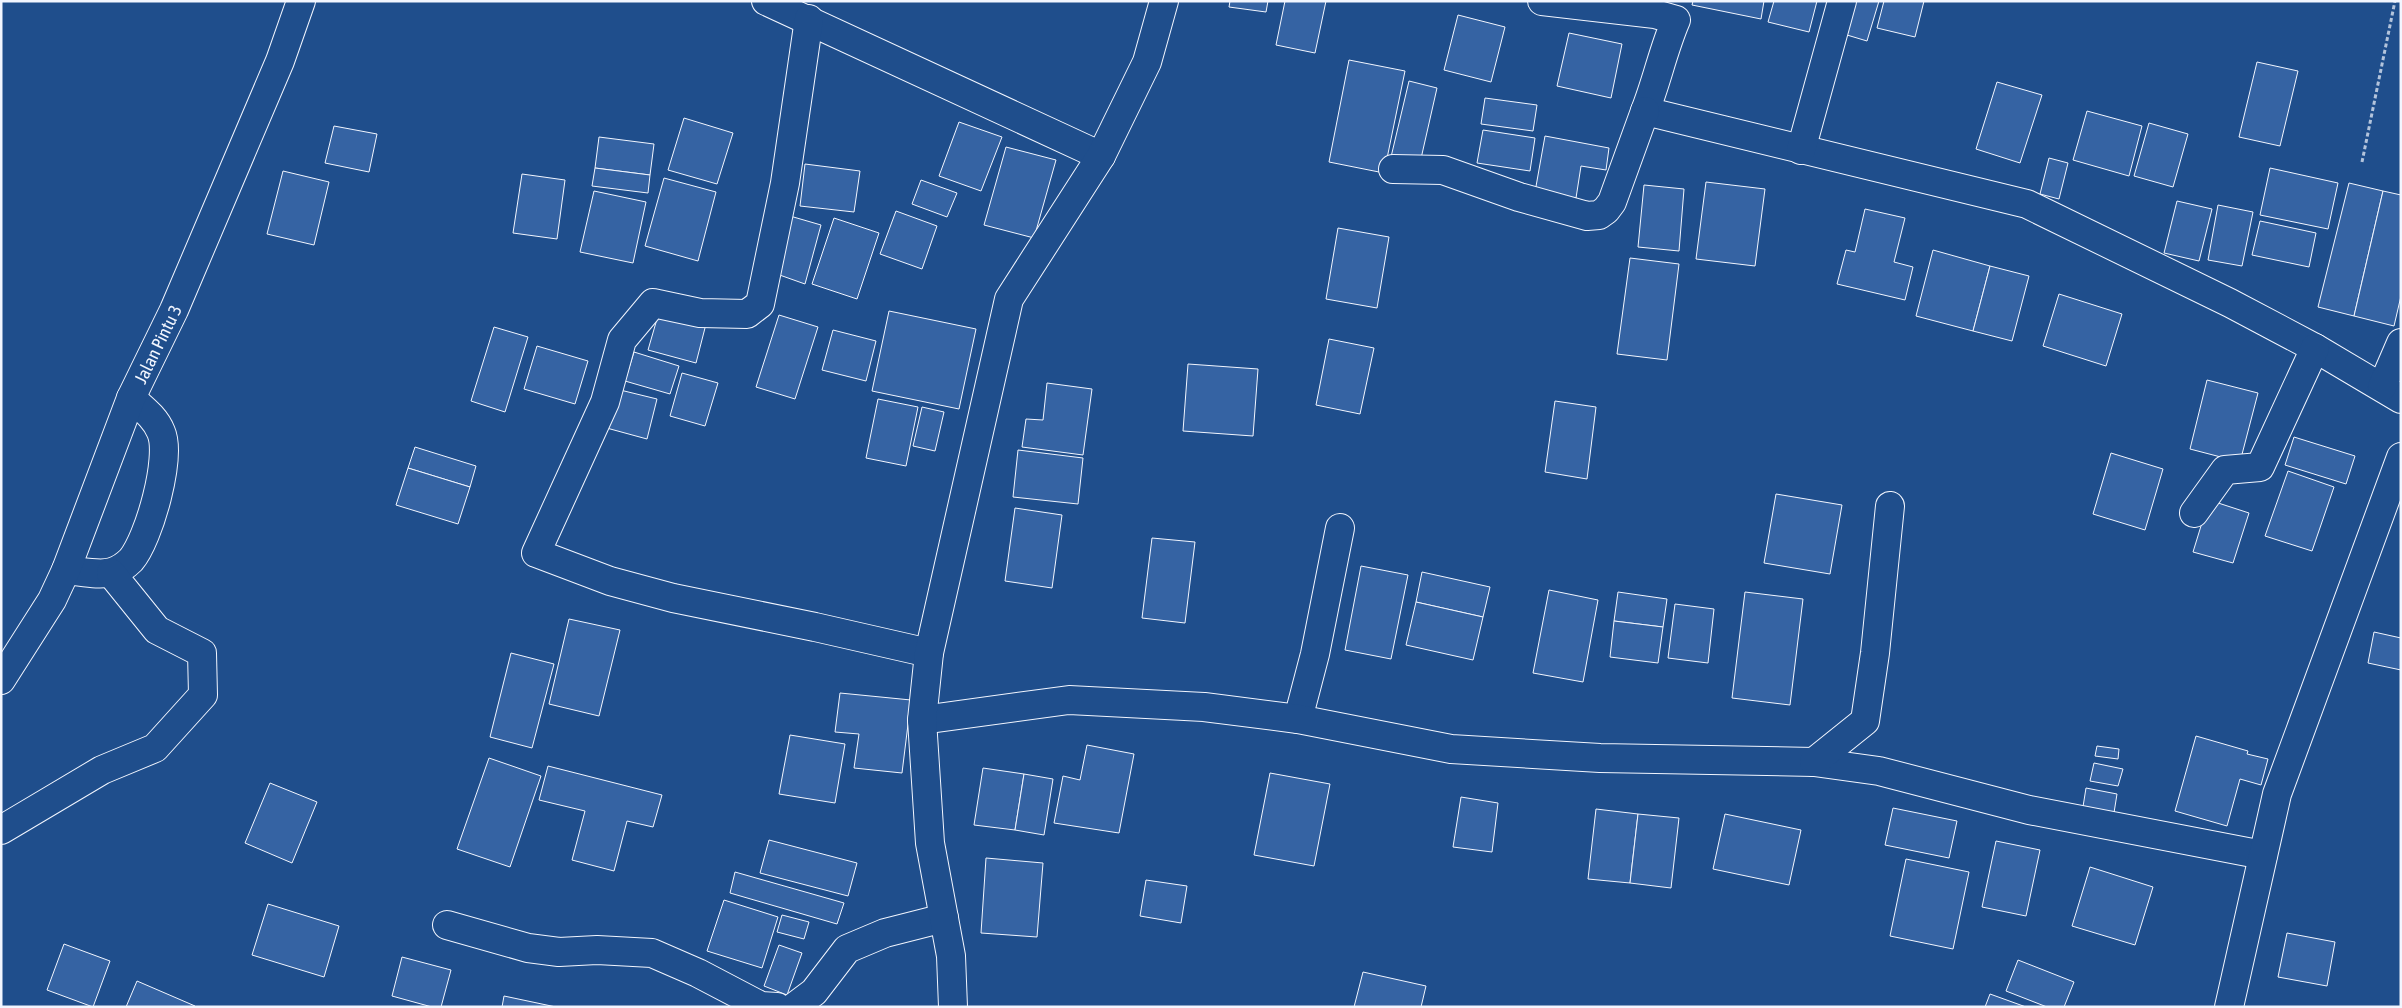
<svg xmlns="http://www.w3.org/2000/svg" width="2402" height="1008" viewBox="0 0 2402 1008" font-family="'Asap Condensed',sans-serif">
  <rect width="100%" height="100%" fill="#1f4e8c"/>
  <g fill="#3563a3" stroke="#f2f6ff">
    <path d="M1230 1H1268L1266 12 1229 7Z"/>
    <path d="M1285 1H1326L1315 53 1276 45Z"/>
    <path d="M1693 1H1764L1761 19 1692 5Z"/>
    <path d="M1774 1H1817L1809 32 1768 22Z"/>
    <path d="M1846 1H1879L1867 41 1837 32Z"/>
    <path d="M1884 1H1924L1915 37 1877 28Z"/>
    <path d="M1458 15 1505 27 1491 82 1444 70Z"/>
    <path d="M1569 33 1622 44 1611 98 1557 86Z"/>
    <path d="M1349 60 1405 71 1384 173 1329 162Z"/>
    <path d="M2257 62 2298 71 2280 146 2239 137Z"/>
    <path d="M1409 81 1437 88 1420 163 1391 157Z"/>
    <path d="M1997 82 2042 95 2020 163 1976 149Z"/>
    <path d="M1485 98 1537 105 1533 131 1481 124Z"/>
    <path d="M2087 111 2142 126 2129 176 2073 160Z"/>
    <path d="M684 118 733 133 717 184 668 170Z"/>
    <path d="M959 122 1002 137 981 191 939 176Z"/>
    <path d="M2149 123 2188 134 2173 187 2134 176Z"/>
    <path d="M334 126 377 134 369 172 325 163Z"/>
    <path d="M1483 130 1535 138 1530 171 1477 163Z"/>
    <path d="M1545 136 1609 148 1606 170 1581 166 1576 198 1535 192Z"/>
    <path d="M599 137 654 144 650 175 595 168Z"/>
    <path d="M1006 147 1056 160 1034 238 984 225Z"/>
    <path d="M2049 158 2068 163 2059 199 2040 194Z"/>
    <path d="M805 164 860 171 854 212 800 206Z"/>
    <path d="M595 168 650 175 648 193 592 186Z"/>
    <path d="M2270 168 2338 183 2328 229 2260 215Z"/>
    <path d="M283 171 329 182 314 245 267 234Z"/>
    <path d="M522 174 565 180 557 239 513 233Z"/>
    <path d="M664 178 716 192 698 261 645 246Z"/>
    <path d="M921 180 957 193 947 217 912 204Z"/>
    <path d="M1706 182 1765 189 1755 266 1696 259Z"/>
    <path d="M2349 183 2383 191 2354 316 2318 307Z"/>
    <path d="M1644 185 1684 189 1679 251 1638 247Z"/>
    <path d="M594 191 646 202 633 263 580 252Z"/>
    <path d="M2383 191 2401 195V296L2394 326 2354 316Z"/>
    <path d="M2177 201 2212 209 2199 261 2164 253Z"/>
    <path d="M2218 205 2253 212 2242 266 2208 260Z"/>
    <path d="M1865 209 1905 218 1894 262 1913 267 1905 300 1837 284 1846 250 1855 252Z"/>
    <path d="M896 211 937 226 922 269 880 254Z"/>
    <path d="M790 216 821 225 805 284 774 273Z"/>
    <path d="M834 218 879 233 857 299 812 284Z"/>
    <path d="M2260 221 2316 233 2309 267 2252 255Z"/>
    <path d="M1338 228 1389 237 1377 308 1326 299Z"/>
    <path d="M1933 250 1990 266 1973 331 1916 316Z"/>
    <path d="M1630 258 1679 264 1667 360 1617 354Z"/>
    <path d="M1990 266 2029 276 2012 341 1973 331Z"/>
    <path d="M2059 294 2122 314 2106 366 2043 346Z"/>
    <path d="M889 311 976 329 959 409 872 391Z"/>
    <path d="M659 312 706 324 696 363 648 350Z"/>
    <path d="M779 315 818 327 795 399 756 387Z"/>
    <path d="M494 327 528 337 505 412 471 401Z"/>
    <path d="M833 330 876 341 866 381 822 370Z"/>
    <path d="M1329 339 1374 348 1360 414 1316 405Z"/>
    <path d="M537 346 588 361 575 404 524 389Z"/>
    <path d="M634 352 679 366 670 394 625 381Z"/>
    <path d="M1188 364 1258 369 1253 436 1183 431Z"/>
    <path d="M682 373 718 383 705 426 670 416Z"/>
    <path d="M2207 380 2258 393 2240 462 2190 449Z"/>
    <path d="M1047 383 1092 389 1083 455 1022 447 1026 419 1043 420Z"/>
    <path d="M612 388 657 399 647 439 603 427Z"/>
    <path d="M878 399 918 407 906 466 866 458Z"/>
    <path d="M1555 401 1596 407 1587 479 1545 472Z"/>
    <path d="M922 407 944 412 935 451 913 446Z"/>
    <path d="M2294 437 2355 456 2346 484 2285 465Z"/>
    <path d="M415 447 476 466 470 487 408 468Z"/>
    <path d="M1018 450 1083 458 1078 504 1013 497Z"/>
    <path d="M2111 453 2163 469 2145 530 2093 514Z"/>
    <path d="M408 468 470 487 458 524 396 505Z"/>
    <path d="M2288 471 2334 487 2312 551 2265 536Z"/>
    <path d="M1776 494 1842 505 1830 574 1764 563Z"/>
    <path d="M2209 500 2249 513 2233 563 2193 552Z"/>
    <path d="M1015 508 1062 515 1052 588 1005 581Z"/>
    <path d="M1152 538 1195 542 1185 623 1142 618Z"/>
    <path d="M1361 566 1408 575 1391 659 1345 650Z"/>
    <path d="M1422 572 1490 587 1483 617 1416 602Z"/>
    <path d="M1549 590 1598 600 1583 682 1533 673Z"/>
    <path d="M1618 592 1667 599 1663 627 1614 621Z"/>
    <path d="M1745 592 1803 599 1790 705 1732 698Z"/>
    <path d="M1416 602 1483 617 1473 660 1406 645Z"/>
    <path d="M1675 604 1714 609 1708 663 1668 658Z"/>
    <path d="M569 619 620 630 599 716 549 704Z"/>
    <path d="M1614 621 1663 627 1658 663 1610 657Z"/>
    <path d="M2374 632 2401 638V670L2368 663Z"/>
    <path d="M511 653 554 664 532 748 490 737Z"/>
    <path d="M840 693 911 700 902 773 854 768 859 734 835 732Z"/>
    <path d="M790 735 845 744 835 803 779 794Z"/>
    <path d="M2196 736 2248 751 2247 754 2268 759 2261 785 2240 779 2227 826 2175 811Z"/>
    <path d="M1087 745 1134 754 1119 833 1054 823 1063 776 1080 780Z"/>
    <path d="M2097 746 2119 749 2118 759 2095 756Z"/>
    <path d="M489 758 541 776 510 867 457 849Z"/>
    <path d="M2094 763 2123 769 2118 786 2090 781Z"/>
    <path d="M548 766 662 795 653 827 627 821 614 871 572 860 585 811 539 800Z"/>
    <path d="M983 768 1024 774 1015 830 974 825Z"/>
    <path d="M1270 773 1330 784 1314 866 1254 855Z"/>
    <path d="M1024 774 1053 779 1044 835 1015 830Z"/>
    <path d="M270 783 317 802 292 863 245 843Z"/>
    <path d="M2086 788 2117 794 2113 819 2082 813Z"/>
    <path d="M1461 797 1498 803 1492 852 1453 847Z"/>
    <path d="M1893 808 1957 821 1949 858 1885 845Z"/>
    <path d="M1596 809 1638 814 1630 883 1588 879Z"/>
    <path d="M1638 814 1679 818 1671 888 1630 883Z"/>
    <path d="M1725 814 1801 830 1789 885 1713 869Z"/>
    <path d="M769 840 857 863 848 896 760 873Z"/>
    <path d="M1996 841 2040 850 2026 916 1982 907Z"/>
    <path d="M986 858 1043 863 1037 937 981 933Z"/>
    <path d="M1906 859 1969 872 1953 949 1890 936Z"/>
    <path d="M2090 867 2153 887 2135 945 2072 926Z"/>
    <path d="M735 872 844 903 837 924 730 893Z"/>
    <path d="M1146 880 1187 886 1181 923 1140 916Z"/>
    <path d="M724 900 778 917 762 968 707 951Z"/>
    <path d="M268 904 339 926 324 977 252 955Z"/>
    <path d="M782 915 809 922 804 939 777 932Z"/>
    <path d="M2287 933 2335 942 2327 986 2278 977Z"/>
    <path d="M64 944 110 961 93 1007 47 990Z"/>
    <path d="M779 945 802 953 787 995 764 986Z"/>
    <path d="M402 957 451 970 441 1007H432L392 996Z"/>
    <path d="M2018 960 2074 982 2064 1007H2047L2006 991Z"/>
    <path d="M1363 972 1426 986 1421 1007H1354Z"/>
    <path d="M137 981 195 1006V1007H126Z"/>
    <path d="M1990 994 2026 1007H1985Z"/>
    <path d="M504 996 556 1007H502Z"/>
  </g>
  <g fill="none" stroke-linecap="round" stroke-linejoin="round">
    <g stroke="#f2f6ff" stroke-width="30">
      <g id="minor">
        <path d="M766 1 1101 156"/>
        <path d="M1542 1 1655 14 1676 20C1663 50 1657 81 1645 111L2027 204 2230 303 2315 348 2401 399"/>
        <path d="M809 19 785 183 760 304 747 314 700 313 653 303 622 340 605 402 536 553 610 581 673 598 815 627 929 653"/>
        <path d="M1801 150 1842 1"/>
        <path d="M1393 169 1443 170 1519 197 1587 216 1599 215 1606 210 1612 202 1645 111"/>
        <path d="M2382 387 2401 343"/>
        <path d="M2194 513 2225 470 2260 467 2315 348"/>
        <path d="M66 570C80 571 99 576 112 572 119 570 126 565 131 560 149 539 172 457 161 432 155 417 142 408 131 398"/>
        <path id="s1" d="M1 680 52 600 66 570 131 398 174 310 280 61 301 1"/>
        <path d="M1298 719 1315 654 1340 528"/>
        <path d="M922 720 1069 700 1204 707 1298 719 1451 749 1600 758 1814 762 1879 771 2029 810 2263 855"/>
        <path d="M1814 762 1865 721 1875 653 1890 506"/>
        <path d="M1 830 102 770 155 748 203 695 202 653 157 630 111 573"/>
        <path d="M447 925 528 948 559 952 597 950 652 953 698 973 761 1006 777 1007"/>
        <path d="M794 1007 814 992 847 949 885 933 944 918"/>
        <path d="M953 1007 951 956 930 843 922 720 929 653 1009 299 1101 156 1147 62 1164 1"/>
        <path d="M2229 1007 2277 794 2401 457"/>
      </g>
    </g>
    <path stroke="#b3c4dc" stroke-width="3" stroke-dasharray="4 2.5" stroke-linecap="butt" d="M2362 162 2395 1"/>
    <use href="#minor" stroke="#1f4e8c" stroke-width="28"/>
  </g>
  <g text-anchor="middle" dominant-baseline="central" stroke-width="4" stroke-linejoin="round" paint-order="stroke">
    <g font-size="18" fill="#f2f6ff" stroke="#1f4e8c">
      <text stroke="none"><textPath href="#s1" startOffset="372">Jalan Pintu 3</textPath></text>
    </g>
  </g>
  <rect width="2402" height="1008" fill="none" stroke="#f2f6ff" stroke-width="5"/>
</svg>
